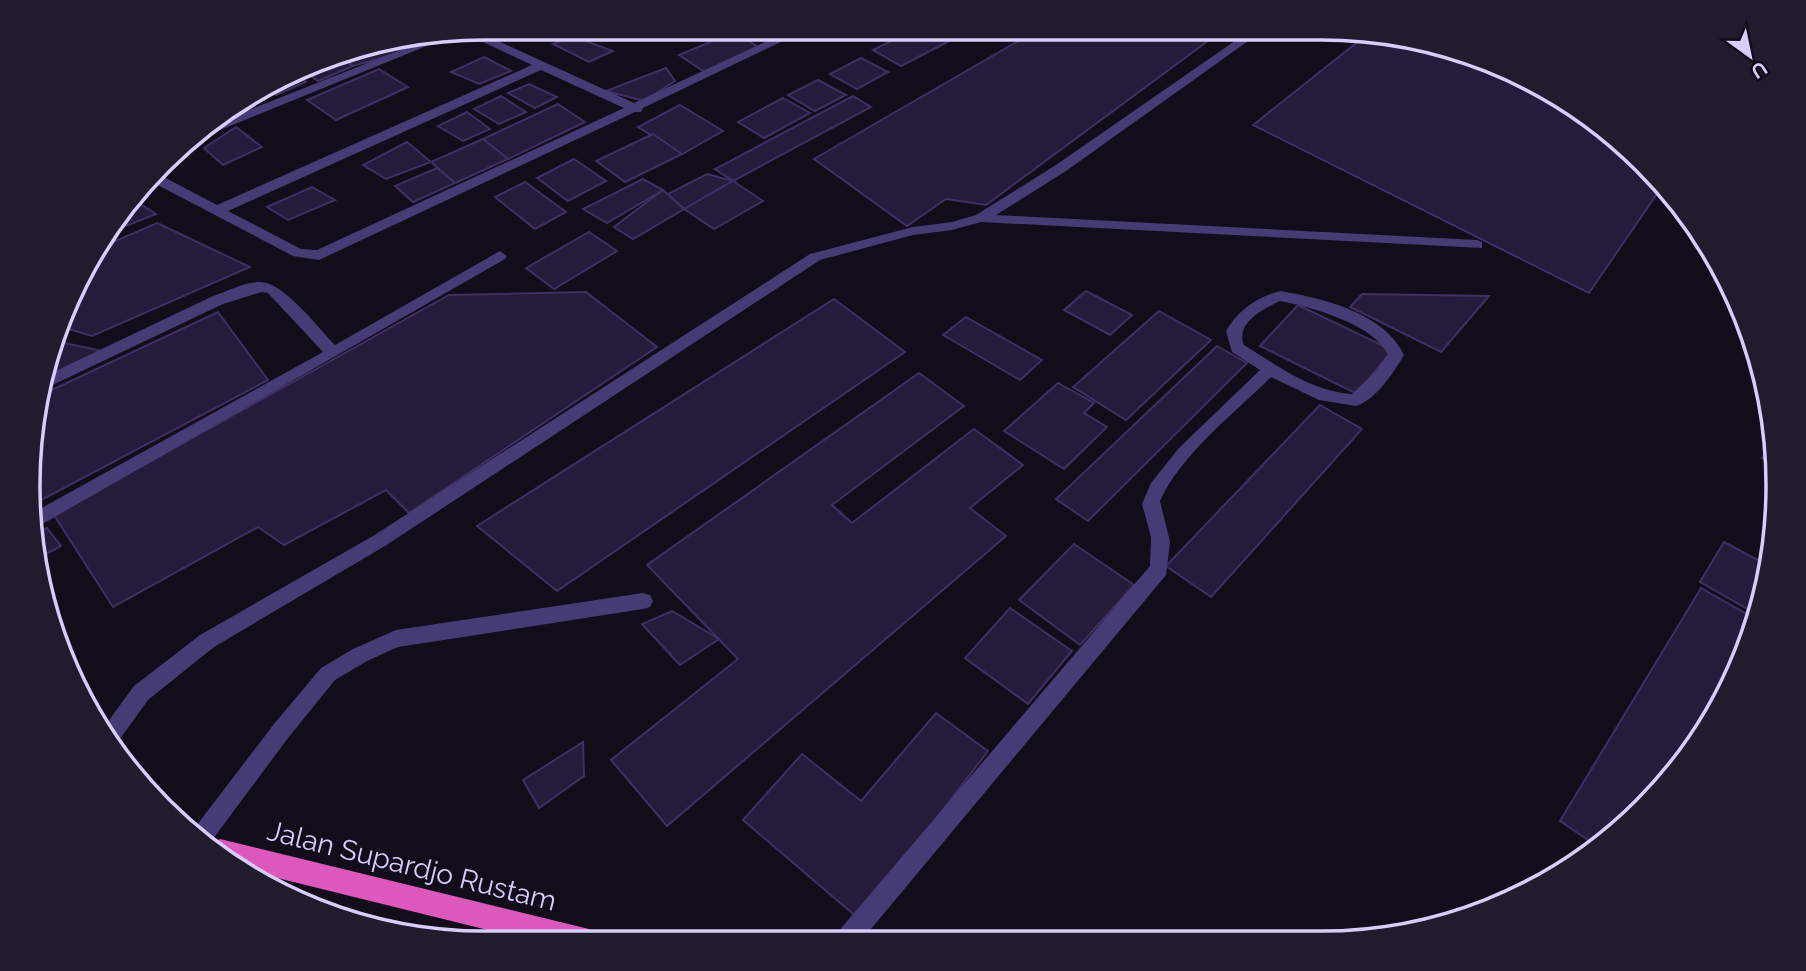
<svg xmlns="http://www.w3.org/2000/svg" width="1806" height="971" viewBox="0 0 1806 971" font-family="Raleway,sans-serif">
  <rect width="100%" height="100%" fill="#110d1b"/>
  <g fill="#251b3a" stroke="#402f63" stroke-width="2">
    <path d="M902 28 955 29 949 31 959 36 901 66 873 50 909 32Z"/>
    <path d="M1039 29H1224L986 205 946 199 907 226 814 159Z"/>
    <path d="M734 32 760 48 705 72 679 55Z"/>
    <path d="M1370 32 1439 44 1549 89 1622 141 1663 185 1589 293 1253 125Z"/>
    <path d="M572 36 613 51 589 62 553 44Z"/>
    <path d="M433 37 402 52 388 44Z"/>
    <path d="M386 44 402 52 353 66 335 54Z"/>
    <path d="M335 54 353 66 318 81 304 71Z"/>
    <path d="M484 57 511 71 479 84 451 72Z"/>
    <path d="M861 58 888 72 857 89 830 74Z"/>
    <path d="M666 68 675 81 644 101 606 91Z"/>
    <path d="M379 69 408 87 336 120 307 100Z"/>
    <path d="M297 74 306 82 276 95 270 89Z"/>
    <path d="M818 80 846 95 815 111 788 95Z"/>
    <path d="M529 84 557 97 535 108 508 93Z"/>
    <path d="M501 96 526 112 499 124 474 109Z"/>
    <path d="M853 96 871 107 733 181 715 169Z"/>
    <path d="M783 98 810 113 764 138 738 122Z"/>
    <path d="M558 104 585 122 508 159 483 139Z"/>
    <path d="M680 105 723 131 682 154 638 127Z"/>
    <path d="M467 112 490 129 463 141 438 126Z"/>
    <path d="M236 127 262 147 223 165 204 148Z"/>
    <path d="M653 134 682 154 625 182 596 161Z"/>
    <path d="M483 139 508 159 455 183 431 162Z"/>
    <path d="M407 142 431 162 386 179 363 165Z"/>
    <path d="M574 159 606 181 568 201 537 178Z"/>
    <path d="M437 168 455 183 413 202 395 186Z"/>
    <path d="M707 174 733 181 684 209 668 194Z"/>
    <path d="M643 179 663 190 607 223 583 209Z"/>
    <path d="M733 181 763 201 714 229 684 209Z"/>
    <path d="M525 182 566 212 535 229 495 197Z"/>
    <path d="M312 187 335 200 288 220 267 207Z"/>
    <path d="M663 190 684 209 633 239 614 227Z"/>
    <path d="M134 200 156 214 103 235 105 232Z"/>
    <path d="M157 223 250 267 92 336 62 327 97 249Z"/>
    <path d="M589 232 617 251 554 289 526 268Z"/>
    <path d="M1086 291 1132 315 1110 335 1064 310Z"/>
    <path d="M586 292 657 347 409 513 386 490 284 545 258 527 113 607 54 515 449 295Z"/>
    <path d="M1362 294 1489 296 1441 352 1350 307Z"/>
    <path d="M834 299 905 352 557 591 477 526Z"/>
    <path d="M1298 305 1392 350 1357 394 1260 346Z"/>
    <path d="M1159 311 1211 340 1126 420 1073 387Z"/>
    <path d="M218 312 268 380 30 506 41 395Z"/>
    <path d="M966 317 1042 360 1020 380 943 335Z"/>
    <path d="M55 341 103 351 42 380 43 367Z"/>
    <path d="M1217 346 1247 363 1088 521 1056 499Z"/>
    <path d="M919 373 964 406 832 505 852 523 974 429 1023 465 970 508 1006 536 667 826 611 760 738 659 647 565Z"/>
    <path d="M1058 383 1094 403 1084 413 1107 427 1064 469 1004 431Z"/>
    <path d="M1320 405 1362 429 1211 597 1166 566Z"/>
    <path d="M1774 439 1777 455V466L1762 458Z"/>
    <path d="M47 528 61 546 39 558 34 535Z"/>
    <path d="M1724 542 1769 566 1758 615 1700 582Z"/>
    <path d="M1074 544 1134 585 1080 645 1019 600Z"/>
    <path d="M1701 588 1757 620 1754 632 1717 714 1664 787 1597 846 1560 821Z"/>
    <path d="M1010 608 1072 651 1028 704 965 658Z"/>
    <path d="M672 611 719 639 680 665 642 624Z"/>
    <path d="M936 713 988 751 859 919 743 820 802 754 861 801Z"/>
    <path d="M583 742 584 776 539 808 523 780Z"/>
  </g>
  <g fill="none" stroke-linecap="round" stroke-linejoin="round">
    <g fill="#463c75" fill-rule="evenodd">
      <path d="M1252 29H1265L1066 171 996 215 1477 240 1482 242V248L981 222 952 230 913 235 820 260 385 546 214 647 148 700 117 743 115 744 104 727 134 686 200 635 373 536 810 254 913 227 952 222 976 215 1056 165Z"/>
      <path d="M500 251 507 256 505 259 32 530 29 515 323 352 268 293 262 292 223 304 42 390 43 377 213 296C228 291 244 282 260 282 284 282 318 328 335 345Z"/>
      <path d="M1280 291C1322 298 1385 313 1404 355 1394 372 1376 400 1356 406L1319 400 1271 377C1236 412 1180 455 1160 501L1170 542 1166 575 861 941H833L837 933 1150 566 1151 537 1142 504 1151 483 1179 448 1260 370 1232 352 1226 331C1238 310 1257 297 1280 291ZM1280 301C1311 307 1374 324 1388 355L1375 372 1352 394C1311 391 1278 366 1244 345 1235 323 1263 309 1280 301Z"/>
      <path d="M643 593 650 595 653 601 650 607 643 609 398 647 367 661 335 680 288 738 210 843 193 830 274 724 321 668 353 649 396 630Z"/>
    </g>
    <g fill="#463c75" fill-rule="evenodd">
      <path d="M795 28H810L643 108 641 112H635L319 260 293 256 152 182 160 175 217 205 532 65 462 32 474 30 634 103ZM541 70 624 108 317 250 301 249 228 211Z"/>
      <path d="M456 34 198 139H191L201 129 433 37Z"/>
    </g>
    <path fill="#dc58bc" fill-rule="evenodd" d="M220 839 589 929 598 933 602 942H536L241 869 211 844Z"/>
  </g>
  <g text-anchor="middle" dominant-baseline="central" stroke-width="7" stroke-linejoin="round" paint-order="stroke">
    <g font-size="28" fill="#d7ccfa" stroke="#110d1b">
      <text transform="translate(412 866) rotate(14)">Jalan Supardjo Rustam</text>
    </g>
  </g>
  <path d="M0 0H1806V971H0ZM485 40H1321A445 445 0 0 1 1766 485V486A445 445 0 0 1 1321 931H485A445 445 0 0 1 40 486V485A445 445 0 0 1 485 40Z" fill="#211c2d" fill-rule="evenodd"/>
  <path fill="none" stroke="#d7ccfa" stroke-width="3.5" d="M485 40H1321A445 445 0 0 1 1766 485V486A445 445 0 0 1 1321 931H485A445 445 0 0 1 40 486V485A445 445 0 0 1 485 40Z"/>
  <g transform="translate(1750 56) rotate(147)" stroke="#110d1b" stroke-width="5" paint-order="stroke">
  <path d="M0-5L12 26L0 18L-12 26Z" fill="#d7ccfa"/>
  <text y="-10" font-size="19" font-weight="bold" text-anchor="middle" fill="#d7ccfa">U</text>
  </g>
</svg>
